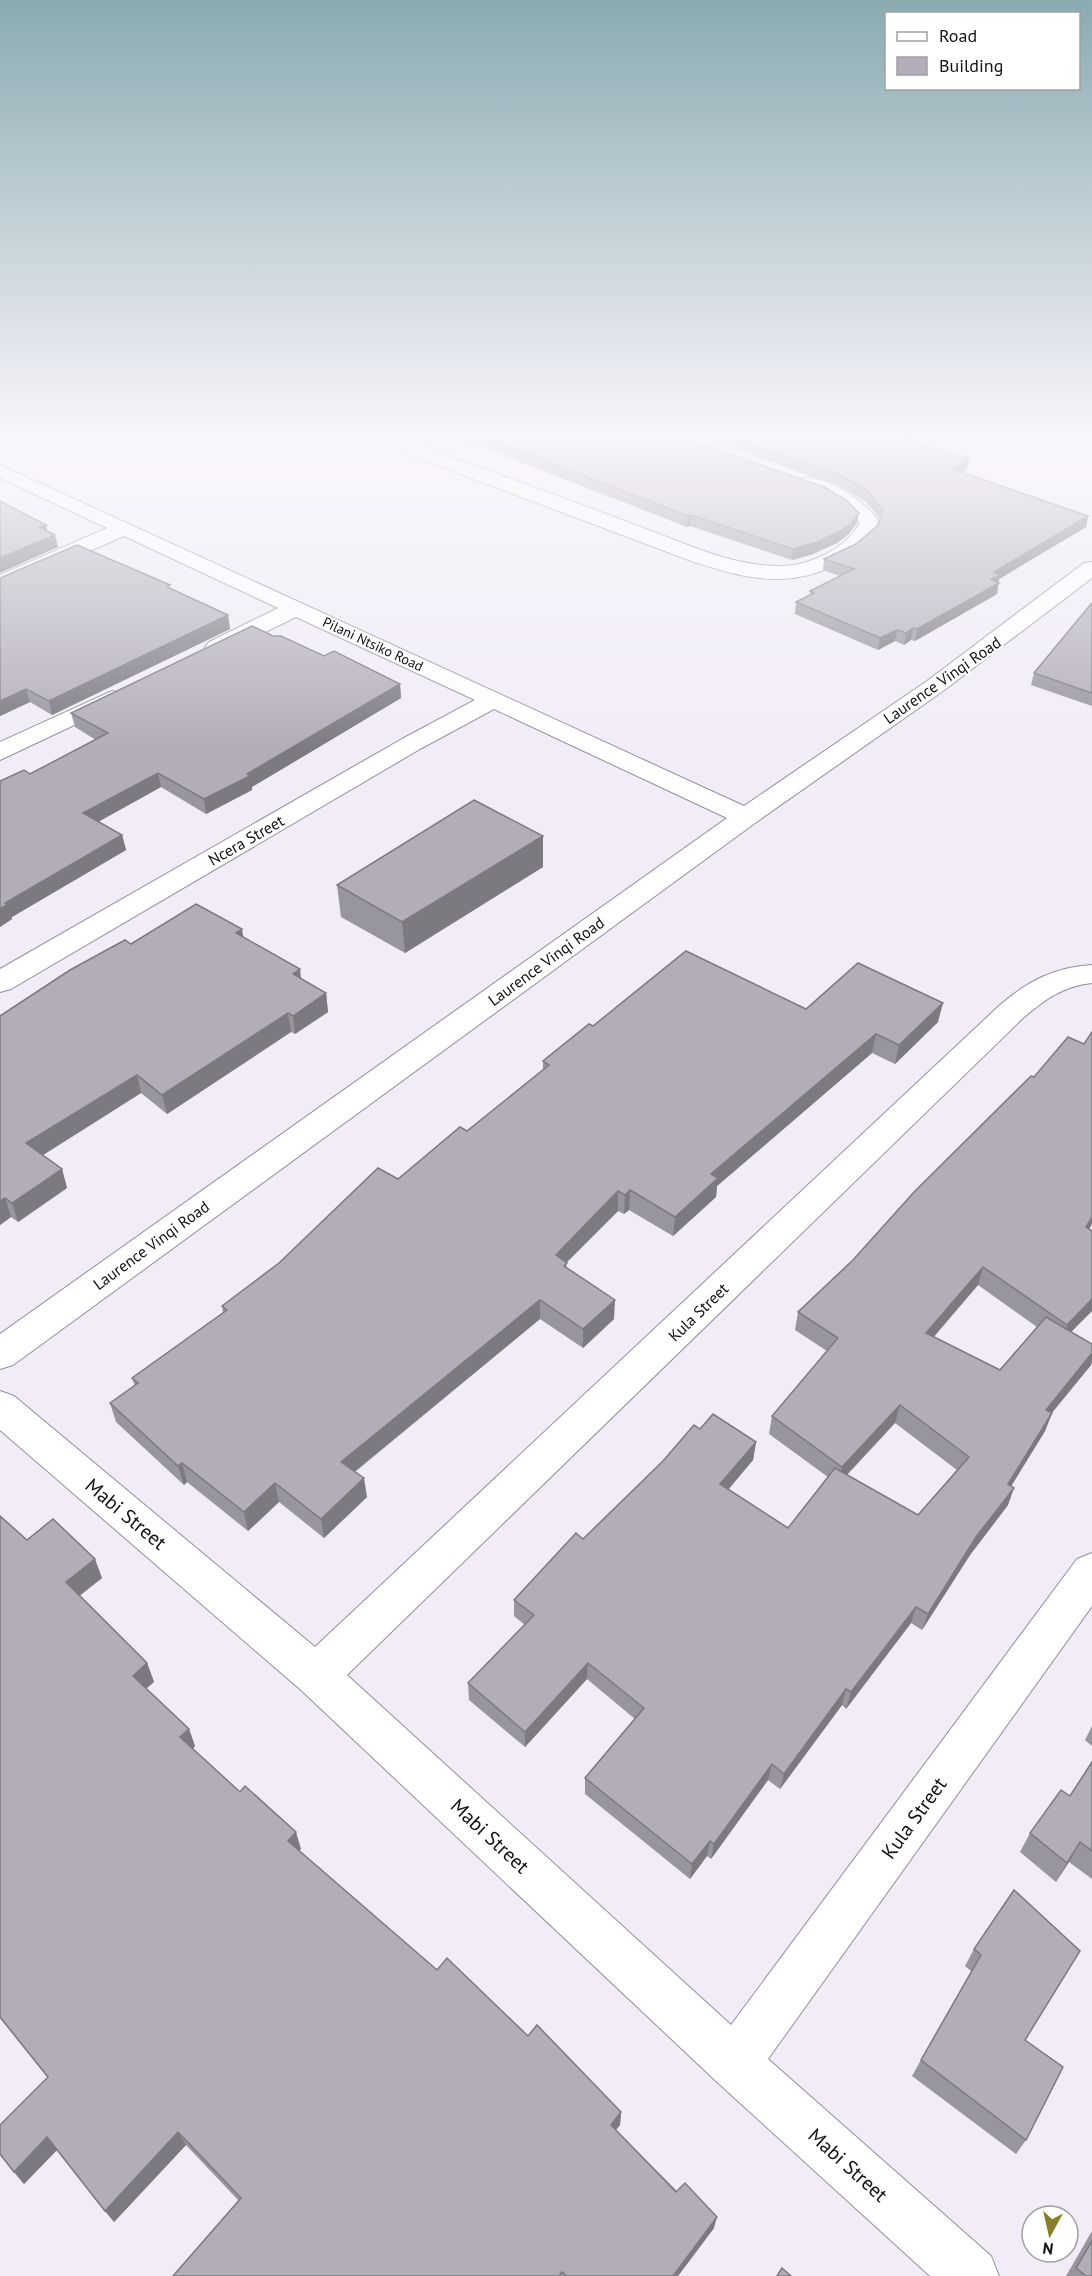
<svg xmlns="http://www.w3.org/2000/svg" width="1092" height="2276" viewBox="0 0 1092 2276" font-family="'PT Sans',sans-serif">
  <rect width="100%" height="100%" fill="#f1ecf7"/>
  <g fill="none" stroke-linecap="round" stroke-linejoin="round">
    <g stroke="#938f9a" stroke-width="2">
      <g id="minor">
        <path d="M399 432H417V441L424 447C495 473 567 499 638 526 682 542 726 564 774 566 804 568 845 551 860 523 851 511 839 504 826 498 816 493 802 491 796 483L799 479C825 472 866 502 880 523 861 559 816 580 775 579 747 579 720 570 694 562L410 455 398 442Z"/>
        <path d="M0 465 744 806 927 681 1084 563 1092 562V578L943 691 755 823 13 1365 0 1369V1334L727 818 494 709 420 749 11 989 0 992V969L402 739 475 700 296 617 225 652 217 654 209 652 205 647 209 642 278 608 124 536 0 590V575L107 528 0 478Z"/>
        <path d="M112 691 121 693 124 698 121 703 0 760V742Z"/>
        <path d="M1092 965V983C1063 986 1044 1000 1022 1019L347 1675 731 2025 1077 1559 1092 1553V1606L768 2059 991 2256 999 2276H930L716 2081 301 1690 0 1430V1391L14 1396 315 1647 1000 1005C1028 981 1055 967 1092 965Z"/>
      </g>
    </g>
    <use href="#minor" fill="#fff" fill-rule="evenodd"/>
  </g>
  <g fill="#99959e" fill-rule="evenodd">
    <path d="M444 432H666L857 523 849 534 837 543 813 554 792 560 690 526 687 527Z"/>
    <path d="M687 432H921L910 441 969 458 967 469 962 472 1088 516 1086 527 999 579 997 594 915 641 911 640 904 645 895 641 878 650 795 614 796 602 810 595V591L840 576 823 570 824 559 856 544 877 526 880 519 866 502 839 486Z"/>
    <path d="M0 578 171 589 228 615 230 629 52 715 30 702 0 716Z"/>
    <path d="M1092 603V706L1031 685 1034 673Z"/>
    <path d="M273 636 324 656 400 684 401 698 252 787V790L206 814 161 787 98 822 122 835 126 850 12 917V919L0 927V781L30 774 96 740 75 727 71 713Z"/>
    <path d="M543 836V867L405 953 341 917 337 885Z"/>
    <path d="M243 937 301 979 326 993 328 1012 295 1034 291 1032 167 1114 141 1093 43 1155 62 1169 67 1188 18 1222 11 1217 0 1225V1016L131 944Z"/>
    <path d="M806 1009 938 1022 895 1064 872 1053 717 1186 716 1197 673 1236 629 1210 624 1214 618 1211 566 1263 567 1268 614 1319 583 1348 540 1319 355 1472 367 1497 324 1538 279 1502 248 1531 187 1482 184 1485 116 1422 110 1403 135 1386 132 1378 223 1313 222 1306 467 1131 543 1070V1061L593 1026Z"/>
    <path d="M1089 1229 1092 1231V1311L1071 1332 1092 1344V1361L1091 1365 1052 1413 1045 1431 1011 1486 1008 1505 970 1555 922 1630 911 1623 846 1709 842 1705 780 1789 768 1780 711 1859 707 1856 690 1879 585 1794V1778L635 1719 587 1679 525 1747 469 1700 468 1683 525 1625 514 1616V1600L583 1539 700 1429 756 1442 753 1460 728 1489 788 1528 828 1477 769 1434 772 1416 827 1351 795 1330 798 1312ZM978 1285 1037 1327 1000 1370 934 1337ZM895 1423 957 1470 918 1515 847 1475Z"/>
    <path d="M0 1516 27 1540 102 1578 79 1596 147 1663 154 1682 146 1688 189 1729 195 1746 193 1749 301 1849 299 1850 437 1970 528 2036 621 2112 620 2125 616 2130 714 2228 678 2276H173L239 2201 186 2145 114 2222 57 2150 24 2184 14 2172 48 2078 0 2018Z"/>
    <path d="M1092 1726V1746L1085 1740Z"/>
    <path d="M1092 1762V1879L1069 1862 1056 1882 1020 1852 1030 1833 1070 1796Z"/>
    <path d="M1014 1890 1025 2040 1026 2140 1016 2154 912 2076 971 1971 965 1966 974 1949Z"/>
    <path d="M1092 2231V2276H1066Z"/>
  </g>
  <g fill="#7d7981">
    <path d="M910 432H921L900 449 901 439Z"/>
    <path d="M969 458 967 469 951 479 952 469Z"/>
    <path d="M859 513 857 523 849 534 837 543 813 554 792 560 793 549Z"/>
    <path d="M691 515 690 526 687 527 688 516Z"/>
    <path d="M1088 516 1086 527 999 579 997 594 915 641 917 629 994 572Z"/>
    <path d="M46 525 49 537 39 527Z"/>
    <path d="M55 535 58 547 0 573V558Z"/>
    <path d="M228 615 230 629 52 715 49 701Z"/>
    <path d="M913 628 911 640 904 645 906 633Z"/>
    <path d="M897 630 895 641 878 650 880 638Z"/>
    <path d="M400 684 401 698 252 787V790L206 814 204 799Z"/>
    <path d="M26 689 30 702 0 716V701Z"/>
    <path d="M158 773 161 787 87 828 83 813Z"/>
    <path d="M122 835 126 850 12 917V919L0 927V909L5 903Z"/>
    <path d="M543 836V867L405 953 402 922Z"/>
    <path d="M242 929 245 947 236 933Z"/>
    <path d="M300 969 302 988 293 974Z"/>
    <path d="M326 993 328 1012 295 1034 293 1016Z"/>
    <path d="M943 1003 938 1022 895 1064 899 1045Z"/>
    <path d="M288 1013 291 1032 167 1114 162 1095Z"/>
    <path d="M876 1034 872 1053 717 1186 716 1197 673 1236 675 1217 711 1174Z"/>
    <path d="M137 1075 141 1093 32 1162 26 1143Z"/>
    <path d="M62 1169 67 1188 18 1222 12 1203Z"/>
    <path d="M630 1190 629 1210 624 1214 625 1195Z"/>
    <path d="M618 1191V1211L555 1274 556 1255Z"/>
    <path d="M5 1198 11 1217 0 1225V1201Z"/>
    <path d="M1092 1217V1224L1080 1246 1086 1227Z"/>
    <path d="M983 1267 978 1285 921 1351 926 1333Z"/>
    <path d="M1092 1299V1311L1060 1343 1067 1325Z"/>
    <path d="M540 1300V1319L344 1480 341 1462Z"/>
    <path d="M615 1300 614 1319 583 1348V1329Z"/>
    <path d="M1092 1353V1361L1091 1365 1039 1428 1046 1410Z"/>
    <path d="M900 1405 895 1423 838 1484 842 1467Z"/>
    <path d="M1052 1413 1045 1431 1002 1501 1008 1484Z"/>
    <path d="M756 1442 753 1460 718 1502 720 1484Z"/>
    <path d="M182 1463 187 1482 184 1485 178 1466Z"/>
    <path d="M364 1478 367 1497 324 1538 321 1519Z"/>
    <path d="M275 1483 279 1502 248 1531 244 1512Z"/>
    <path d="M1014 1488 1008 1505 970 1555 922 1630 928 1614 976 1537Z"/>
    <path d="M95 1559 102 1578 73 1601 66 1582Z"/>
    <path d="M916 1607 911 1623 846 1709 851 1692Z"/>
    <path d="M147 1663 154 1682 140 1694 133 1676Z"/>
    <path d="M588 1663 587 1679 525 1747V1732Z"/>
    <path d="M846 1689 842 1705 780 1789 784 1774Z"/>
    <path d="M189 1729 195 1746 186 1755 180 1737Z"/>
    <path d="M772 1764 768 1780 711 1859 714 1844Z"/>
    <path d="M296 1832 301 1849 293 1857 288 1841Z"/>
    <path d="M710 1841 707 1856 690 1879 692 1864Z"/>
    <path d="M1080 1842 1069 1862 1056 1882 1067 1863Z"/>
    <path d="M621 2112 620 2125 609 2138 611 2125Z"/>
    <path d="M178 2132 186 2145 114 2222 105 2211Z"/>
    <path d="M47 2137 57 2150 24 2184 14 2172Z"/>
    <path d="M717 2217 714 2228 678 2276H673Z"/>
  </g>
  <g fill="#b2adb8" stroke="#7d7981" stroke-width="1.5">
    <path d="M471 432H666L824 487 846 500 859 513 851 523 839 532 814 543 793 549 691 515 688 516Z"/>
    <path d="M717 432H910L901 439 969 458 952 469 1088 516 994 572 1000 575 991 579 999 583 917 629 913 628 906 633 897 630 880 638 796 602 814 593 810 591 854 569 824 559 856 544 877 526 883 511 868 491 840 475Z"/>
    <path d="M0 501 46 525 39 527 55 535 0 558Z"/>
    <path d="M77 545 170 585 167 587 228 615 49 701 26 689 0 701V578Z"/>
    <path d="M1092 603V693L1034 673 1091 604Z"/>
    <path d="M252 626 273 636H281L324 656 334 651 400 684 247 774 250 776 204 799 158 773 83 813 122 835 5 903 8 904 0 909V781L24 770 30 774 108 733 71 713Z"/>
    <path d="M474 800 543 836 402 922 337 885Z"/>
    <path d="M196 904 242 929 236 933 300 969 293 974 326 993 293 1016 288 1013 162 1095 137 1075 26 1143 62 1169 12 1203 5 1198 0 1201V1016L70 970 125 940 131 944Z"/>
    <path d="M686 951 806 1009 858 963 943 1003 899 1045 876 1034 711 1174 718 1178 675 1217 630 1190 625 1195 618 1191 556 1255 567 1263 564 1266 615 1300 583 1329 540 1300 341 1462 364 1478 321 1519 275 1483 244 1512 182 1463 178 1466 110 1403 138 1383 132 1378 227 1310 222 1306 279 1263 378 1168 398 1179 460 1127 467 1131 549 1065 543 1061 589 1024 593 1026Z"/>
    <path d="M1092 1032V1217L1086 1227 1092 1231V1299L1067 1325 983 1267 926 1333 1000 1370 1046 1317 1092 1344V1353L1046 1410 1052 1413 1008 1484 1014 1488 976 1537 928 1614 916 1607 851 1692 846 1689 784 1774 772 1764 714 1844 710 1841 692 1864 585 1778 644 1708 588 1663 525 1732 468 1683 534 1615 514 1600 576 1533 583 1539 663 1461 694 1425 700 1429 713 1414 756 1442 720 1484 788 1528 835 1468 918 1515 969 1457 900 1405 842 1467 772 1416 838 1338 798 1312 853 1260 915 1191 1031 1076 1034 1077 1068 1037 1084 1044Z"/>
    <path d="M0 1516 27 1540 53 1519 95 1559 66 1582 147 1663 133 1676 189 1729 180 1737 240 1792 245 1786 296 1832 288 1841 437 1970 447 1958 528 2036 537 2025 621 2112 611 2125 676 2192 685 2183 717 2217 673 2276H566L562 2272 559 2276H173L241 2198 178 2132 105 2211 47 2137 14 2172 0 2154V2125L48 2077 0 2017Z"/>
    <path d="M1092 1762V1851L1080 1842 1067 1863 1030 1833 1061 1790 1070 1796Z"/>
    <path d="M1014 1890 1080 1951 1025 2040 1063 2067 1026 2140 921 2060 981 1955 974 1949Z"/>
    <path d="M1092 2241V2276H1086L1076 2268Z"/>
    <path d="M782 2268 791 2276H777Z"/>
  </g>
  <linearGradient id="sky" x2="0" y2="1"><stop stop-color="#8baab2"/><stop offset="0.58" stop-color="#f9f6fb"/><stop offset="1" stop-color="#f9f6fb" stop-opacity="0"/></linearGradient>
  <rect width="1092" height="751" fill="url(#sky)"/>
  <g text-anchor="middle" dominant-baseline="central" stroke-width="4.5" stroke-linejoin="round" paint-order="stroke">
    <g font-size="14" fill="#121115" stroke="#fff">
      <text transform="translate(373 644) rotate(25)">Pilani Ntsiko Road</text>
    </g>
    <g font-size="16" fill="#121115" stroke="#fff">
      <text transform="translate(942 680) rotate(-35)">Laurence Vinqi Road</text>
      <text transform="translate(246 840) rotate(-30)">Ncera Street</text>
      <text transform="translate(546 961) rotate(-36)">Laurence Vinqi Road</text>
      <text transform="translate(151 1245) rotate(-36)">Laurence Vinqi Road</text>
      <text transform="translate(698 1312) rotate(-44)">Kula Street</text>
    </g>
    <g font-size="20" fill="#121115" stroke="#fff">
      <text transform="translate(126 1514) rotate(40)">Mabi Street</text>
      <text transform="translate(914 1818) rotate(-54)">Kula Street</text>
      <text transform="translate(490 1836) rotate(43)">Mabi Street</text>
      <text transform="translate(848 2165) rotate(42)">Mabi Street</text>
    </g>
  </g>
  <rect x="885" y="12" width="195" height="78" fill="#ffffff" stroke="#a0a0a1" stroke-width="1.5"/>
  <rect x="897" y="32" width="30" height="9" fill="#ffffff" stroke="#a0a0a1" stroke-width="1.5"/>
  <text x="939" y="42" font-size="18" fill="#121115">Road</text>
  <rect x="897" y="57" width="30" height="18" fill="#b2adb8" stroke="#a0a0a1" stroke-width="1.5"/>
  <text x="939" y="72" font-size="18" fill="#121115">Building</text>
  <g transform="translate(1050 2234) rotate(188)"><circle r="28" fill="#ffffff" stroke="#a0a0a1" stroke-width="1.5"/>
  <path d="M0-4.5L10 22L0 15L-10 22Z" fill="#878028"/>
  <text y="-9" font-size="16" font-weight="bold" text-anchor="middle" fill="#121115">N</text>
  </g>
</svg>
